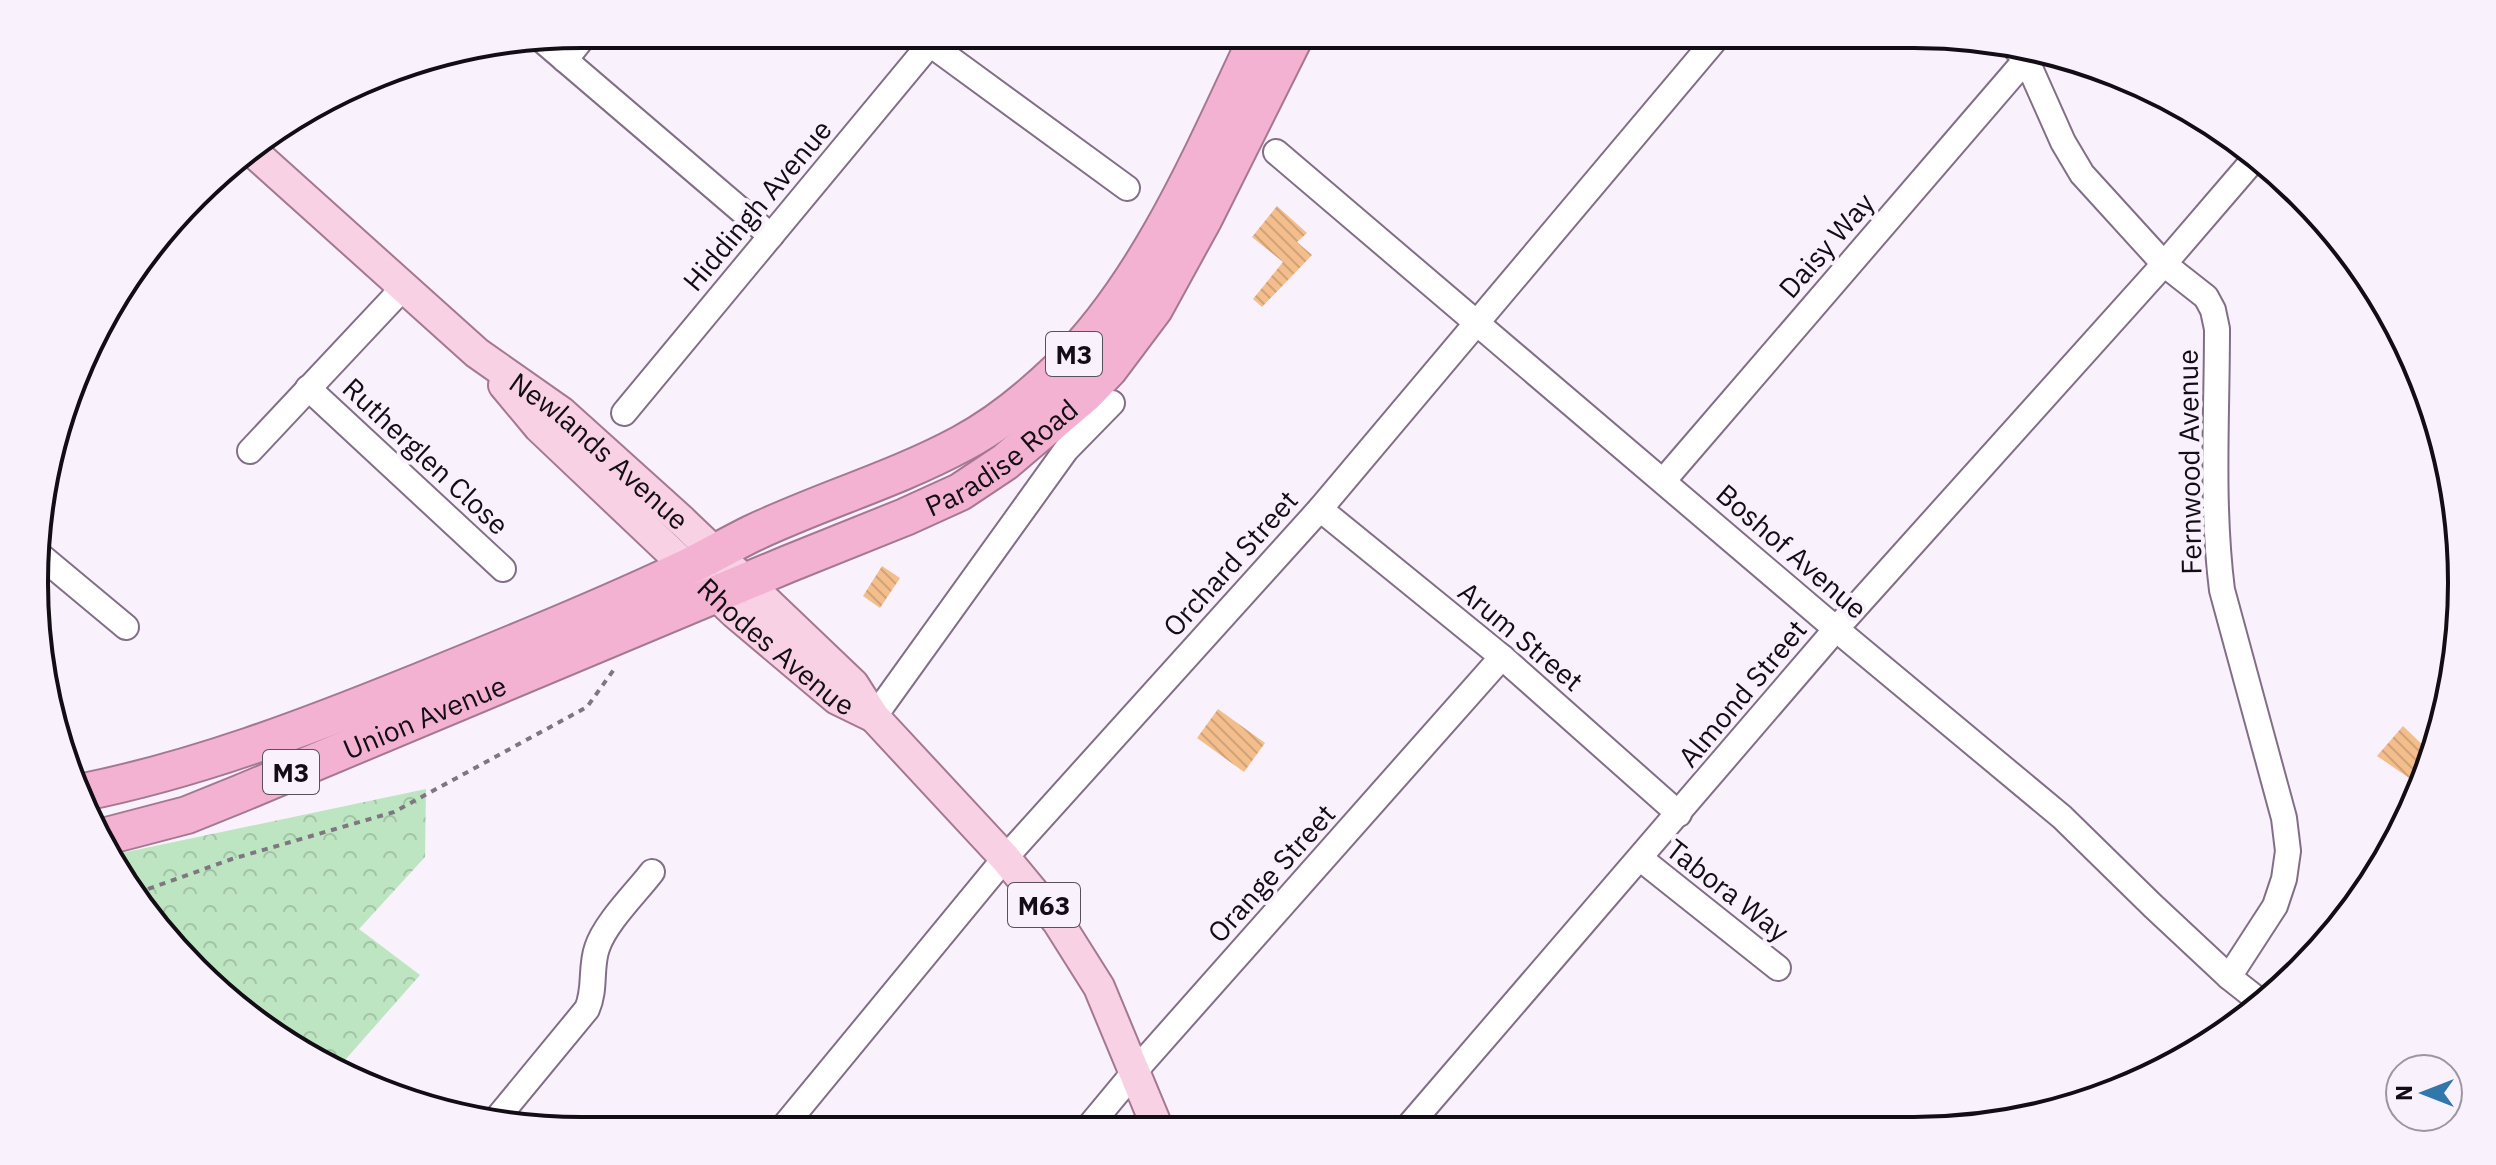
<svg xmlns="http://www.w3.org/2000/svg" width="2496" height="1165" viewBox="0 0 2496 1165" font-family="'IBM Plex Sans',sans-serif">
  <defs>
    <pattern id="park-crowns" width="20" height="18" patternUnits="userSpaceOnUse" patternTransform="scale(2)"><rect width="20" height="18" fill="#bee5c1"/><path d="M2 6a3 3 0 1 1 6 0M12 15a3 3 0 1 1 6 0" fill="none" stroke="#a2c3a5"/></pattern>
    <pattern id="building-back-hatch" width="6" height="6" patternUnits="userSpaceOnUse" patternTransform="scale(2)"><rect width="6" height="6" fill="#f3be8c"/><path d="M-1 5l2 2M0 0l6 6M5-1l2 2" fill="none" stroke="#cfa278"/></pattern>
  </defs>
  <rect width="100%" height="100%" fill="#f9f1fc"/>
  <path fill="url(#park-crowns)" d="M426 789 425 857 359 929 420 975 338 1068 221 995 107 856Z"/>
  <g fill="url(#building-back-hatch)">
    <path d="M1277 206 1307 233 1297 242 1312 255 1262 307 1253 299 1283 262 1252 237Z"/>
    <path d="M882 566 900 578 880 608 863 596Z"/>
    <path d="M1218 709 1265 743 1244 772 1197 738Z"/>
    <path d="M2403 726 2431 753 2412 780 2377 756Z"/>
  </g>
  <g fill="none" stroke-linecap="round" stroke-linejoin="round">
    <g stroke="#826f87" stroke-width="28">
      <g id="minor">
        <path d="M543 41 771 236"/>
        <path d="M930 44 1127 188"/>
        <path d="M2011 44 2026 59 2063 142 2082 174 2164 264 2206 297 2213 310 2217 329C2217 416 2211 503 2222 590L2284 818 2288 851 2284 879 2275 906 2229 977"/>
        <path d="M565 60 586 34"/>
        <path d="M1276 152 1836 629 2062 817 2153 906 2229 977 2262 1003"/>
        <path d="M308 388 503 569"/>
        <path d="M624 413 930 44 927 34"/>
        <path d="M250 451 403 288"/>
        <path d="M1664 480 2035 49"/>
        <path d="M1320 509 1502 657 1679 814"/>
        <path d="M42 557 126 627"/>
        <path d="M874 717 1066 450 1112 403"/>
        <path d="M1641 859 1778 968"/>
        <path d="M494 1122 587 1009C596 989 590 968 597 948 605 923 636 893 652 872"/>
        <path d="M1407 1128 1836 629 2164 264 2256 157"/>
        <path d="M1087 1129 1136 1070 1502 657"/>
        <path d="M781 1130 1005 858 1320 509 1720 34"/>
      </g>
    </g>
    <g stroke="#a57891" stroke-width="34">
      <g id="major">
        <path id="s1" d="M250 149 477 353 561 412 682 521 853 684 874 717 1005 858 1058 922 1099 987 1158 1129"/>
        <path id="s2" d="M504 385 539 427 735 613 837 699 874 717"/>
      </g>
    </g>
    <g stroke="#a57891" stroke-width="40">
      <g id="highway">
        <path d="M79 793C195 770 305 728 414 684 505 647 597 610 686 568 708 557 729 545 751 534 820 501 894 480 961 444 997 425 1032 396 1061 368 1150 281 1206 146 1259 34"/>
        <path id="s3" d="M99 838 187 815 239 794 788 564 905 517 960 492 1005 462 1085 394 1109 369 1154 309 1204 218 1296 34"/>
      </g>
    </g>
    <path stroke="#7e7781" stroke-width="4" stroke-dasharray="6 6" stroke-linecap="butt" d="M137 893 232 859 394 812 587 707 615 668"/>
    <use href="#minor" stroke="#fff" stroke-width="24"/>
    <use href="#major" stroke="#f8d1e5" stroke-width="30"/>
    <use href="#highway" stroke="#f4b2d3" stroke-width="36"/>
  </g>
  <g text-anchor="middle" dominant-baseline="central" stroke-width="8" stroke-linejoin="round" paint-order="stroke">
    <g fill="#f9f1fc" stroke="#58515b" stroke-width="2">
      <rect x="1046" y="332" width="56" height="44" rx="6"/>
      <rect x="263" y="750" width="56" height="44" rx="6"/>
      <rect x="1008" y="883" width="72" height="44" rx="6"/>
    </g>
    <g font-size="26" font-weight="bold" fill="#130d16">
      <text x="1074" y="354">M3</text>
      <text x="291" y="772">M3</text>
      <text x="1044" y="905">M63</text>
    </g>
    <g font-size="28" fill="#130d16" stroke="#f9f1fc">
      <text transform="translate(757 205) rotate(-50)">Hiddingh Avenue</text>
      <text transform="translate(1826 245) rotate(-49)">Daisy Way</text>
      <text stroke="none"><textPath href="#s1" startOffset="462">Newlands Avenue</textPath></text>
      <text stroke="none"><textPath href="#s3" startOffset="982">Paradise Road</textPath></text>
      <text transform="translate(426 456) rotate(43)">Rutherglen Close</text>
      <text transform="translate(2189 462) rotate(-91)">Fernwood Avenue</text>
      <text transform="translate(1792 551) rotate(41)">Boshof Avenue</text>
      <text transform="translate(1230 563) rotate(-48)">Orchard Street</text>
      <text transform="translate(1521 636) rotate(40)">Arum Street</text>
      <text stroke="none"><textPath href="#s2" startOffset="378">Rhodes Avenue</textPath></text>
      <text transform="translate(1742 693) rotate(-50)">Almond Street</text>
      <text stroke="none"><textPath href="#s3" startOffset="348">Union Avenue</textPath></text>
      <text transform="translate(1271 873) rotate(-48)">Orange Street</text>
      <text transform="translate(1728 890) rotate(38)">Tabora Way</text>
    </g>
  </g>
  <path d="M0 0H2496V1165H0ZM582 48H1914A534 534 0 0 1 2448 582V583A534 534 0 0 1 1914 1117H582A534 534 0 0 1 48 583V582A534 534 0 0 1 582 48Z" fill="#f9f1fc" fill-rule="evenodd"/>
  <path fill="none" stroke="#130d16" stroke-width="4" d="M582 48H1914A534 534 0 0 1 2448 582V583A534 534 0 0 1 1914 1117H582A534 534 0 0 1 48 583V582A534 534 0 0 1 582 48Z"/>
  <g transform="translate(2424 1093) rotate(270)"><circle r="38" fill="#f9f1fc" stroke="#9d96a0" stroke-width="2"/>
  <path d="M0-6L14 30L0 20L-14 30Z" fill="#3177ac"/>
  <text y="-12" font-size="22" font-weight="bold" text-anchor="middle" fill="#130d16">N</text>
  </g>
</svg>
